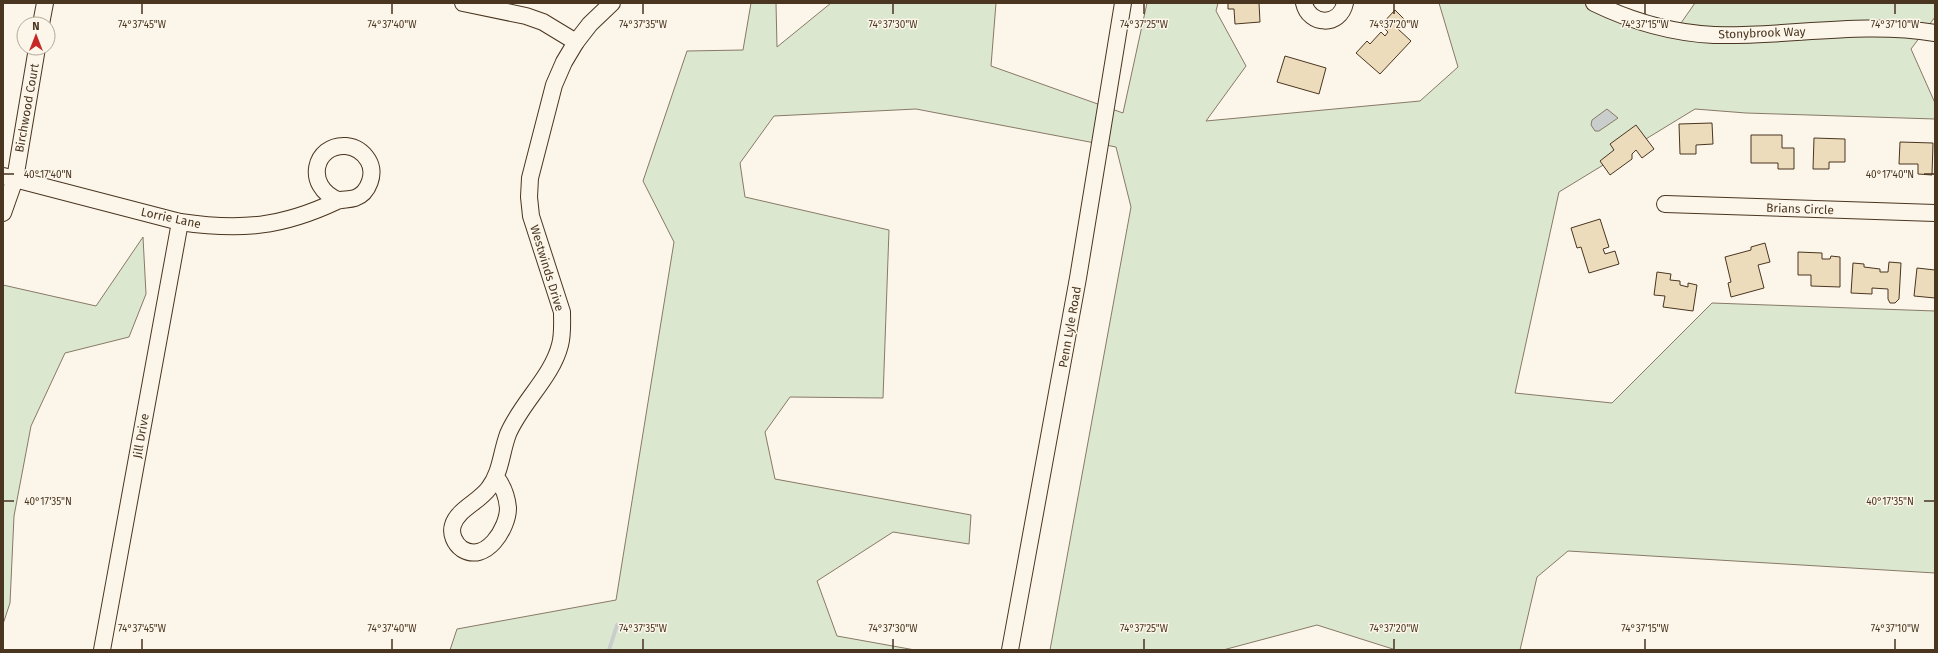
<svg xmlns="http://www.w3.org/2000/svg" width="1938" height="653" viewBox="0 0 1938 653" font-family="'Fira Sans',sans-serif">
  <rect width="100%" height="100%" fill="#fbf6e9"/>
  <g fill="#dce7d0" stroke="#887966">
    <path d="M751 3H776L777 47 831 3H996L991 66 1123 113 1147 3H1218L1216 11 1246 66 1206 121 1420 101 1458 67 1439 3H1593L1674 33 1695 3H1935V17L1911 49 1935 103V119L1746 113 1695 109 1559 192 1515 393 1612 403 1712 303 1935 311V573L1568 551 1537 577 1520 650H1396L1317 625 1223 650H1050L1131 207 1116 147 916 109 774 116 740 163 745 197 889 230 883 398 790 397 765 432 775 479 971 515 969 544 893 532 817 581 837 636 915 650H450L457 629 616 600 674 242 643 181 687 51 743 50Z"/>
    <path d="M143 237 146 294 129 337 65 353 31 426 14 516 10 603 3 624V285L96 306Z"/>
  </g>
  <path fill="#c9cecd" stroke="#887966" d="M1607 109 1618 118 1599 131H1595L1591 125 1592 120Z"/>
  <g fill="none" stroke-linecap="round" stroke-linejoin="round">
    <path stroke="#c9cecd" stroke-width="4" d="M609 650 617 625"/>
  </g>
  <g fill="#ecdcbc" stroke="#4a3520">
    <path d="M1228 3H1259L1260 22 1235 24 1234 9H1228Z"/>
    <path d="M1395 10 1406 21 1398 29 1411 41 1380 74 1356 53 1367 41 1370 44 1381 32 1385 36 1388 32 1381 25Z"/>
    <path d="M1285 56 1326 68 1319 94 1277 82Z"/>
    <path d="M1712 123 1713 144 1696 145V154H1680L1679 124Z"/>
    <path d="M1636 125 1654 149 1642 158 1636 150 1632 154V159L1610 175 1600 161 1614 150 1610 144Z"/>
    <path d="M1751 135H1782V148H1794V169H1778V163H1751Z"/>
    <path d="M1814 138 1845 139V162H1829V169H1813Z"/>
    <path d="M1900 142 1933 143 1932 175 1918 174V164H1899Z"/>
    <path d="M1600 219 1609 247 1603 249 1605 254 1615 251 1619 264 1589 273 1581 247 1577 248 1571 228Z"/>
    <path d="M1765 243 1770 262 1758 265 1764 288 1731 297 1728 283 1731 282 1725 257 1751 250V247Z"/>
    <path d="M1798 252 1822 253V259H1830L1831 256 1840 257V287L1811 286V275H1798Z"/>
    <path d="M1889 262 1901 263 1899 299 1895 303H1890L1888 299V289L1872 288V294L1851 293 1853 263 1864 264V267L1880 269V272H1888Z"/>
    <path d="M1917 268 1935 270V298L1914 296Z"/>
    <path d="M1657 272 1671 274 1670 280 1680 281V285L1688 287V283L1697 285 1693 311 1663 307 1665 296 1654 295Z"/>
  </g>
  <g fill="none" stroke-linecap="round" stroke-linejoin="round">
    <g stroke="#4a3520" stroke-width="18">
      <g id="minor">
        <path d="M463 3 526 16 543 22 576 42"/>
        <path d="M1304 3C1309 26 1340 27 1345 3"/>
        <path d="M1594 3C1631 21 1672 33 1714 35 1788 37 1861 21 1935 33"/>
        <path d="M41 24 45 3"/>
        <path d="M3 176 180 222C241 231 282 227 337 201 342 199 349 200 355 198 369 193 376 173 368 160 363 152 356 147 346 146 314 144 304 186 338 200"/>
        <path d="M1665 204 1935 213"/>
        <path d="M3 213 15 179 37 48"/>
        <path d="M496 477C503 486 507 496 508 508 508 528 486 564 462 549 455 544 450 534 453 525 458 509 479 502 489 488 501 472 501 453 508 434 521 403 552 377 560 345 563 334 562 323 562 312L531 216 529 197 530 178 554 85 564 62 576 42 590 24 612 3"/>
        <path d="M102 650 180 222"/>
        <path d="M1010 650 1078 278 1123 3"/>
      </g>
    </g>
    <use href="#minor" stroke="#fbf6e9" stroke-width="16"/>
  </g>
  <path fill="none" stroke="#4a3520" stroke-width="1.5" d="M142 4V14M392 4V14M643 4V14M893 4V14M1144 4V14M1394 4V14M1645 4V14M1895 4V14M4 174H14M1924 174H1934M4 501H14M1924 501H1934M142 639V649M392 639V649M643 639V649M893 639V649M1144 639V649M1394 639V649M1645 639V649M1895 639V649"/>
  <g text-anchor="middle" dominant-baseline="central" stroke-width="3" stroke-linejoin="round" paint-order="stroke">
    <g font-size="12" fill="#4a3520" stroke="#fbf6e9">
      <text transform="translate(1762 33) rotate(-2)">Stonybrook Way</text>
      <text transform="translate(27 108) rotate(-80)">Birchwood Court</text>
      <text transform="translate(1800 209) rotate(2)">Brians Circle</text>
      <text transform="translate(171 218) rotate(12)">Lorrie Lane</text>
      <text transform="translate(547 268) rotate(73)">Westwinds Drive</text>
      <text transform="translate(1070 327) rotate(-80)">Penn Lyle Road</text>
      <text transform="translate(141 436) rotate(-80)">Jill Drive</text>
    </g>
  </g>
  <g font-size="10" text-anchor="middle" fill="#4a3520" stroke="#fbf6e9" stroke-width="3" stroke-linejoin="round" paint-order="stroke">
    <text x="142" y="28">74°37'45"W</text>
    <text x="392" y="28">74°37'40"W</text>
    <text x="643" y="28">74°37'35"W</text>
    <text x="893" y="28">74°37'30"W</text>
    <text x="1144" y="28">74°37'25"W</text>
    <text x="1394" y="28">74°37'20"W</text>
    <text x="1645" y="28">74°37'15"W</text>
    <text x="1895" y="28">74°37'10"W</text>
    <text x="48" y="178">40°17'40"N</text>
    <text x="1890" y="178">40°17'40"N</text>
    <text x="48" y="505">40°17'35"N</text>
    <text x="1890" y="505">40°17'35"N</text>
    <text x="142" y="632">74°37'45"W</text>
    <text x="392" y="632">74°37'40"W</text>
    <text x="643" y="632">74°37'35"W</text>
    <text x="893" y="632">74°37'30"W</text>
    <text x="1144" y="632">74°37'25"W</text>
    <text x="1394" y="632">74°37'20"W</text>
    <text x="1645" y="632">74°37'15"W</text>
    <text x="1895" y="632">74°37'10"W</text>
  </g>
  <rect width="1938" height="653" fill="none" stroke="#4a3520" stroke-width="8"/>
  <g transform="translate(36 36)"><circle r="19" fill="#fbf6e9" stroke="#b4a999"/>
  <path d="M0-3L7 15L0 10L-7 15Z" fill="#c62828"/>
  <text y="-6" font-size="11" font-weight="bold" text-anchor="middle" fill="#4a3520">N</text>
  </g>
</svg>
